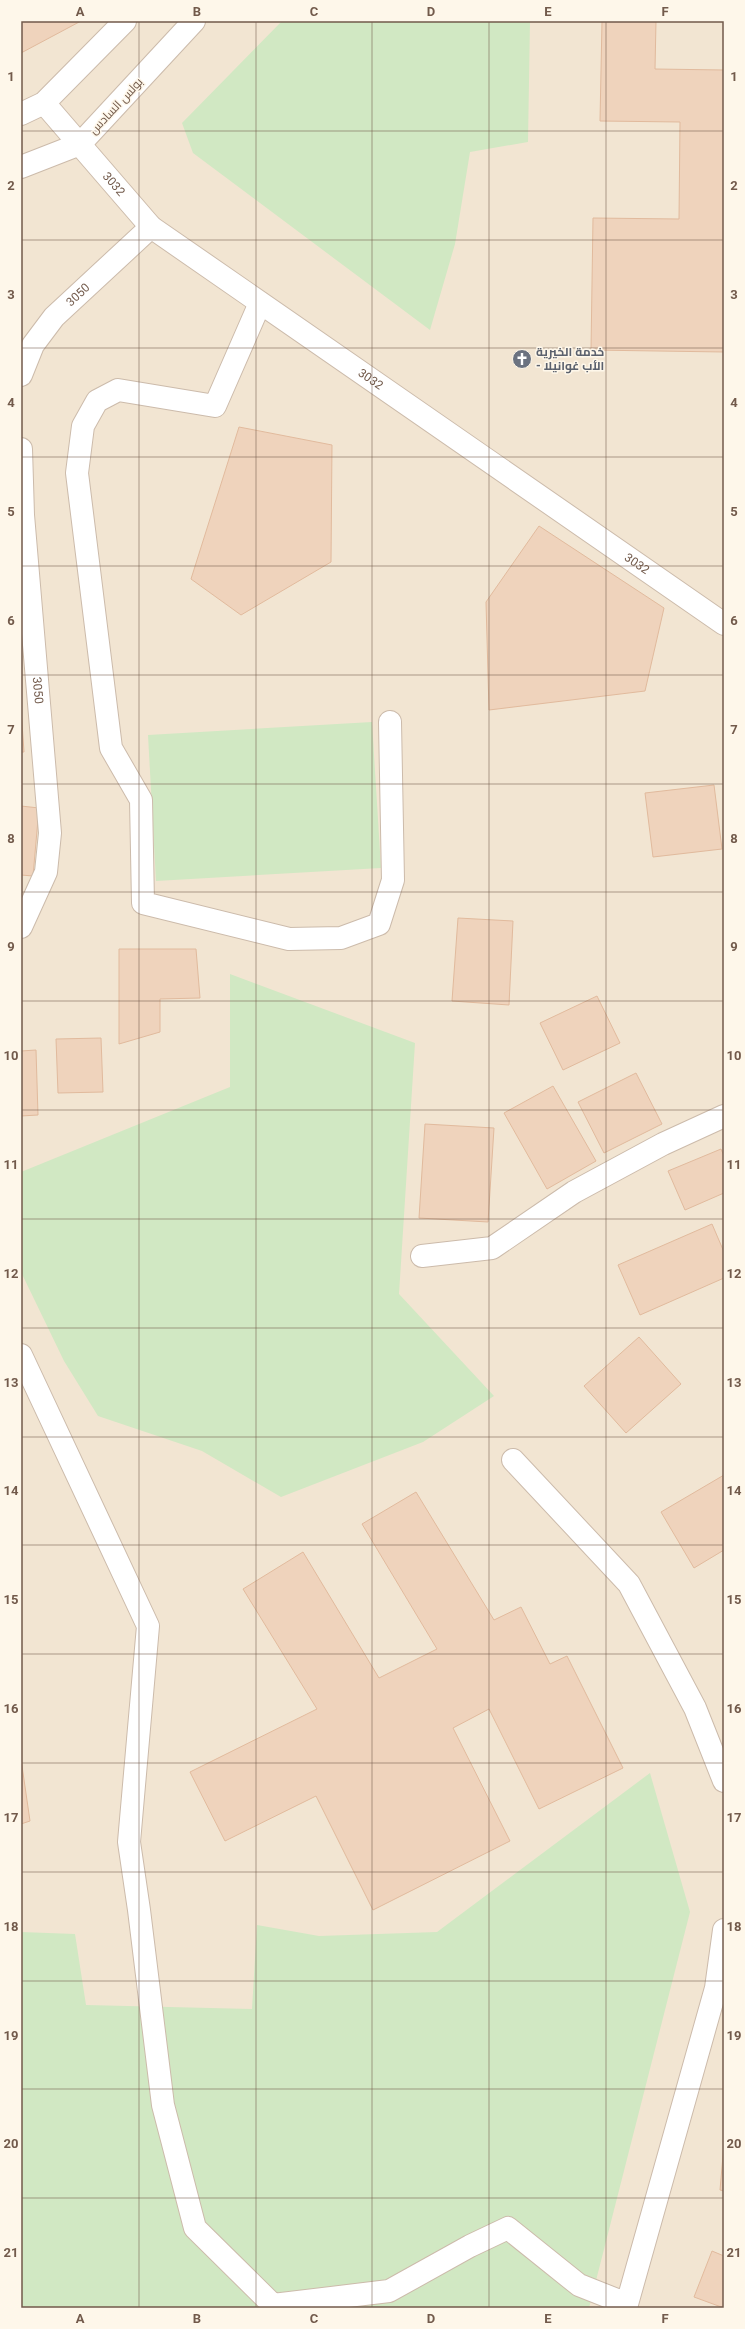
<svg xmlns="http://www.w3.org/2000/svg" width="745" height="2329" viewBox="0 0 745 2329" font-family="Roboto,Cairo,sans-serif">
  <rect width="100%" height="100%" fill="#fbf3e4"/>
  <rect fill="#f2e5d2" x="21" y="21" width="703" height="2287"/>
  <g fill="#d1e8c3">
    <path d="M282 21H530L528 142 470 152 455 244 430 330 193 153 182 123Z"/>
    <path d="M372 722 381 868 156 881 148 735Z"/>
    <path d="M230 974 415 1043 399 1294 494 1396 423 1442 281 1497 202 1451 98 1416 64 1361 21 1272V1172L230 1087Z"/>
    <path d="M650 1773 690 1912 589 2308H21V1932L75 1934 86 2005 252 2009 257 1925 319 1936 437 1932Z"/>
  </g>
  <g fill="#efd3bc" stroke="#e1ba9d">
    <path d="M21 21H81L21 53Z"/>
    <path d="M602 21H656L655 69 724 70V352L591 350 593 218 679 219 680 122 600 121Z"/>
    <path d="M239 427 332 445 331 562 241 615 191 579Z"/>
    <path d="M539 526 664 608 645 691 489 710 486 602Z"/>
    <path d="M21 709 24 752H21Z"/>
    <path d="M714 785 722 849 653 857 645 793Z"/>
    <path d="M21 806 39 808 33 876 21 875Z"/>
    <path d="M458 918 513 921 509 1005 452 1001Z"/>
    <path d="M119 949H196L200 998 160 999V1032L119 1044Z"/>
    <path d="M597 996 620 1043 563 1070 540 1023Z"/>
    <path d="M101 1038 103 1092 58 1093 56 1039Z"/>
    <path d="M36 1050 38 1115 21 1116V1051Z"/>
    <path d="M636 1073 662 1124 604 1153 578 1102Z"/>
    <path d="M553 1086 596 1161 547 1189 504 1113Z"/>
    <path d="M425 1124 494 1128 488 1222 419 1218Z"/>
    <path d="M721 1149 724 1156V1193L685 1210 668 1171Z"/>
    <path d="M712 1224 724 1252V1278L640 1315 618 1265Z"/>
    <path d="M639 1337 681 1384 626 1433 584 1386Z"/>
    <path d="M724 1475V1550L694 1568 661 1512Z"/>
    <path d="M416 1492 494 1620 521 1607 550 1664 567 1656 623 1768 539 1809 489 1709 453 1728 510 1841 373 1910 316 1796 225 1841 190 1772 317 1709 243 1589 303 1552 379 1678 437 1649 362 1524Z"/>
    <path d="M21 1759 30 1821 21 1824Z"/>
    <path d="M724 2144V2191L720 2190Z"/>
    <path d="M712 2251 724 2256V2308L694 2297Z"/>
  </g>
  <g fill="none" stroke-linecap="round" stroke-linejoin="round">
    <g stroke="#ccbbab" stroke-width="24">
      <g id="minor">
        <path id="s1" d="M44 103 151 227 724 624"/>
        <path d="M21 114 44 103 125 21"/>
        <path d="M21 167 80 144 194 21"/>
        <path d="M260 303 215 406 118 390 97 401 83 426 77 473 111 748 141 800 143 903 289 939 341 938 379 924 393 880 390 722"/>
        <path id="s2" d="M21 375 33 345 54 317 151 227"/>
        <path id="s3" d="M21 449 23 515 50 833 46 872 21 927"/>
        <path d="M422 1256 492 1248 574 1192 663 1144 724 1116"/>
        <path d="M21 1355 148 1626 129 1842 139 1910 163 2105 195 2228 273 2305 389 2291 470 2246 508 2228 579 2285 627 2304 716 1988 724 1930"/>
        <path d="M513 1460 629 1584 695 1708 724 1781"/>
      </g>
    </g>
    <use href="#minor" stroke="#fff" stroke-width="22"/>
  </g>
  <path fill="none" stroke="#725a4b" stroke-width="1" stroke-opacity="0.55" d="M139 21V2308M256 21V2308M372 21V2308M489 21V2308M606 21V2308M21 131H724M21 240H724M21 348H724M21 457H724M21 566H724M21 675H724M21 784H724M21 892H724M21 1001H724M21 1110H724M21 1219H724M21 1328H724M21 1437H724M21 1545H724M21 1654H724M21 1763H724M21 1872H724M21 1981H724M21 2089H724M21 2198H724"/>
  <defs>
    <g id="church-disc" transform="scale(1)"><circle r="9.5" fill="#6b7280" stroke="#fef7ea"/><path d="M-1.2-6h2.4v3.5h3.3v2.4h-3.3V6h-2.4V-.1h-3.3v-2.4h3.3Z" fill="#fff"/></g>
  </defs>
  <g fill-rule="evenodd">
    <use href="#church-disc" x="522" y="359"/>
  </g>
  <g text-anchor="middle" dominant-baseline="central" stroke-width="3" stroke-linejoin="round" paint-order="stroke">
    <g font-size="12" fill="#725a4b" stroke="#fef7ea">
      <text transform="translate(116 106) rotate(-47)">بولس السادس</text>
      <text stroke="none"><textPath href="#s1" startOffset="107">3032</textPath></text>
      <text stroke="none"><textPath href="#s2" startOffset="100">3050</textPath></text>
      <text stroke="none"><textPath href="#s1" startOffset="431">3032</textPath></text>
      <text stroke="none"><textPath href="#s1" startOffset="755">3032</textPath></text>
      <text stroke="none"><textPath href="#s3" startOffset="242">3050</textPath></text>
    </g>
    <g font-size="12" font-weight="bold" fill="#5b616d" stroke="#fef7ea" text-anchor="start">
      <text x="536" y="352">خدمة الخيرية<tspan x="536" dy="14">- الأب غوانيلا</tspan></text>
    </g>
  </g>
  <rect width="745" height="2329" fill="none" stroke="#fef7ea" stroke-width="44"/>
  <rect x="22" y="22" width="701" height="2285" fill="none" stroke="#725a4b" stroke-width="1.5"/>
  <g font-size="13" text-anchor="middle" font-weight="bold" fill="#725a4b">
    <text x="80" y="16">A</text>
    <text x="197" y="16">B</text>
    <text x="314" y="16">C</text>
    <text x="431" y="16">D</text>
    <text x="548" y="16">E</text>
    <text x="665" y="16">F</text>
    <text x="11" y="81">1</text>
    <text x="734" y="81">1</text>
    <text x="11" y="190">2</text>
    <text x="734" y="190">2</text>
    <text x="11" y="299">3</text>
    <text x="734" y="299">3</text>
    <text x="11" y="407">4</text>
    <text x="734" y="407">4</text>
    <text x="11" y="516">5</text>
    <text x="734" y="516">5</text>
    <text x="11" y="625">6</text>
    <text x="734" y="625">6</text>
    <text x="11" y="734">7</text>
    <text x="734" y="734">7</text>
    <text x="11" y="843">8</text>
    <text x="734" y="843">8</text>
    <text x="11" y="951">9</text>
    <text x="734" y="951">9</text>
    <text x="11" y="1060">10</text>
    <text x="734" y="1060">10</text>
    <text x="11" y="1169">11</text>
    <text x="734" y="1169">11</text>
    <text x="11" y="1278">12</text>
    <text x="734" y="1278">12</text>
    <text x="11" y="1387">13</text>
    <text x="734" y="1387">13</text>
    <text x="11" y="1495">14</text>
    <text x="734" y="1495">14</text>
    <text x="11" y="1604">15</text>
    <text x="734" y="1604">15</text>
    <text x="11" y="1713">16</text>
    <text x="734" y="1713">16</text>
    <text x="11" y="1822">17</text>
    <text x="734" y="1822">17</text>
    <text x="11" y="1931">18</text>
    <text x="734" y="1931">18</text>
    <text x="11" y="2040">19</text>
    <text x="734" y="2040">19</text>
    <text x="11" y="2148">20</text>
    <text x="734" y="2148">20</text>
    <text x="11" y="2257">21</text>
    <text x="734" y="2257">21</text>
    <text x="80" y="2323">A</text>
    <text x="197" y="2323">B</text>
    <text x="314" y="2323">C</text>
    <text x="431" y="2323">D</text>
    <text x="548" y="2323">E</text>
    <text x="665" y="2323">F</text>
  </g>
</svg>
